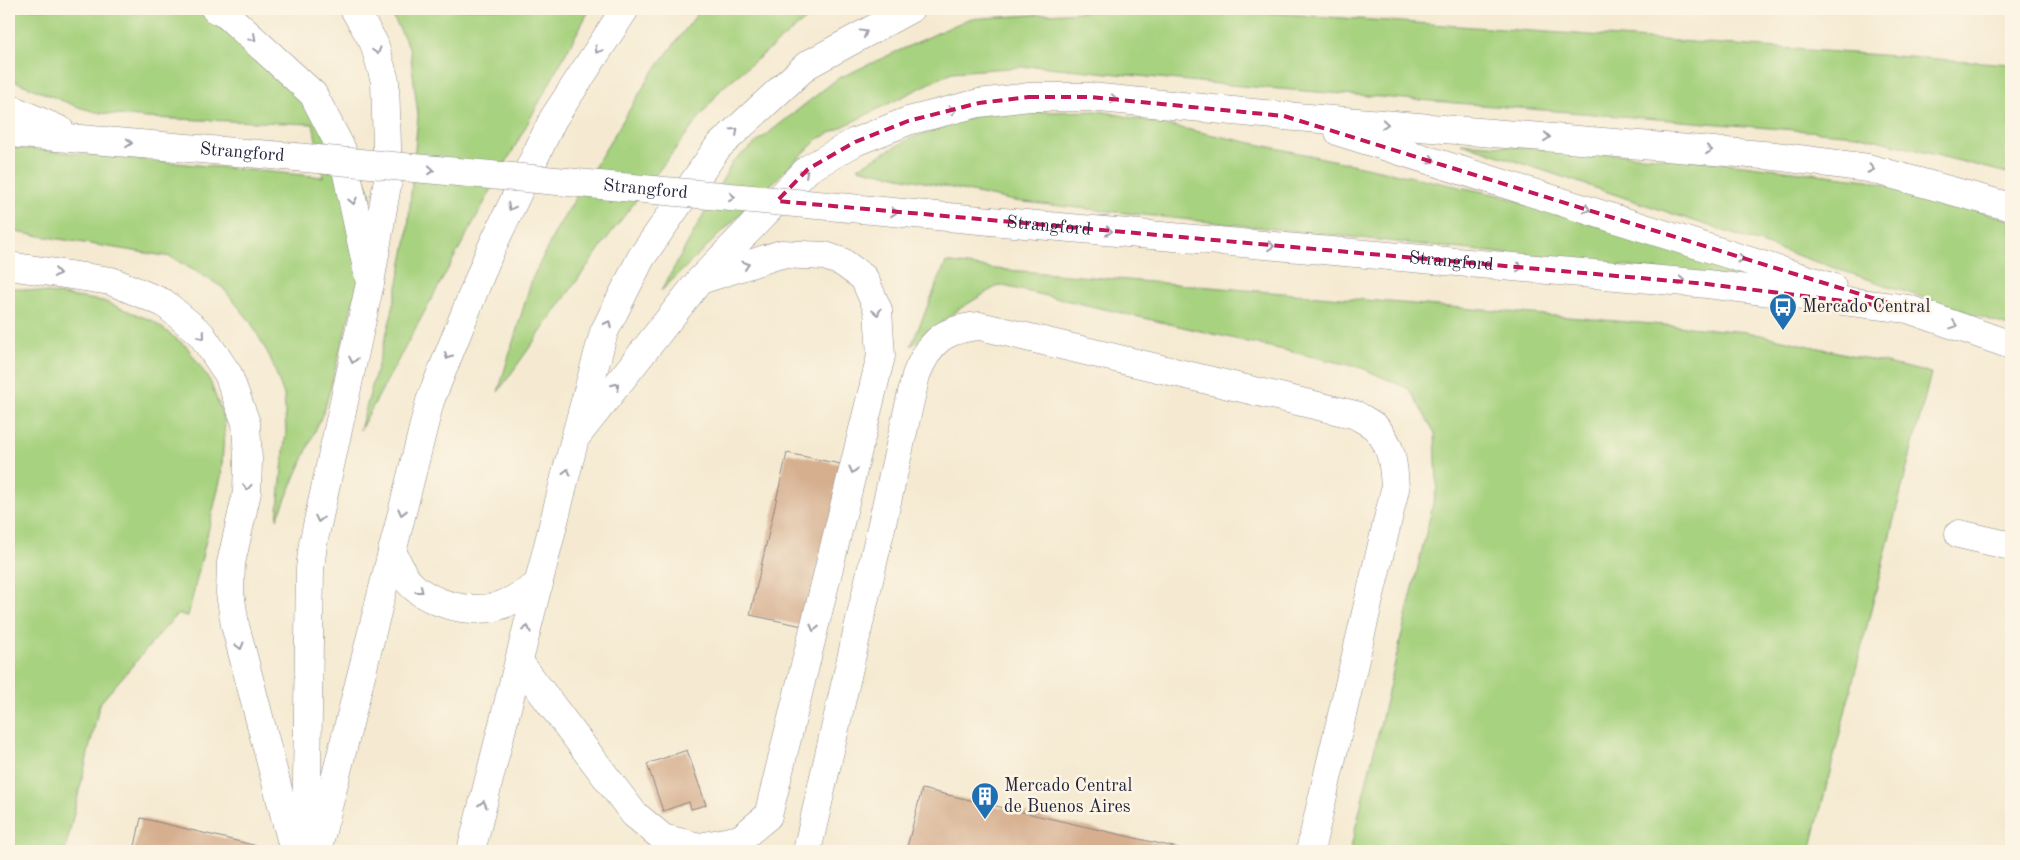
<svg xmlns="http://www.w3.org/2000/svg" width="2020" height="860" viewBox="0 0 2020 860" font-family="'Old Standard TT',serif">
  <rect width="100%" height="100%" fill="#fcf5e5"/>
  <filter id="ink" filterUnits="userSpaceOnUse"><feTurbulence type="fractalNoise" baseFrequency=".02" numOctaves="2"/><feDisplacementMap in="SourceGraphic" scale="10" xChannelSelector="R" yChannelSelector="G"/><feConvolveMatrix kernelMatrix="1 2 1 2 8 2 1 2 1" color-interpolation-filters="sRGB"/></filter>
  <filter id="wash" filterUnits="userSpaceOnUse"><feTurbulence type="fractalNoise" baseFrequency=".0096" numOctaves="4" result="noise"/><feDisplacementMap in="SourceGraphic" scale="20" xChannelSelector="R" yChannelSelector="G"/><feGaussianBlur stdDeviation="1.12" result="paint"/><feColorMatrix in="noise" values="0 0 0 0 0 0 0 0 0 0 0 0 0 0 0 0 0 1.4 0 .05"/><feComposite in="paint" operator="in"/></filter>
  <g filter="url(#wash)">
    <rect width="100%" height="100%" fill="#f5ead1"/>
    <g fill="#a7d27f" stroke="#647a5d">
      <path d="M9 9H200L272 41 342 122 370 192 371 216 358 283 325 408 277 519 286 431 284 395 270 357 250 321 222 287 171 257 9 231V147L323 177 313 124 147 118 100 113 78 107 9 79Z"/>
      <path d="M389 9H590L360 430 391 317 407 238 418 116 410 49Z"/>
      <path d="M701 9H826L804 21 722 88 608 237 498 392 532 279 556 230 652 73Z"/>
      <path d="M1127 9H1212L2011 64V174L1857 135 1229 85 1038 66 952 72 818 139 661 291 733 161 837 79 968 19Z"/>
      <path d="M1100 111 1498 195 1798 285 1014 201 857 168 909 139 983 113Z"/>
      <path d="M1461 143 1709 161 1868 180 2011 220V327Z"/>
      <path d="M946 262 996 269 1747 332 1931 373 1810 851H1350L1437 487 1435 433 1409 389 1362 368 999 285 959 309 911 346Z"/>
      <path d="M9 287 103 301 153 321 187 347 210 381 225 422 221 477 188 616 177 614 100 703 65 851H9Z"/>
    </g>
    <g id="blocks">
      <g fill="#d6af8f">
        <path d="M787 453 845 465 808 627 750 615Z"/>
        <path d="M687 750 706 805 691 809 689 802 663 811 647 764Z"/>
        <path d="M922 789 1187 850V851H906Z"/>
        <path d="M141 818 278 851H134Z"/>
      </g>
    </g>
  </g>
  <g filter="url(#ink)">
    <use href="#blocks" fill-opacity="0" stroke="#8c8686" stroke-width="1"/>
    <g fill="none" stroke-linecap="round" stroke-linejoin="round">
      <g stroke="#8c8686" stroke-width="29">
        <g id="minor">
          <path d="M215 9 227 15 313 94 342 150 370 283 313 544 310 569 306 851"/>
          <path d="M9 108 60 130"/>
          <path d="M1339 132 1832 287"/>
          <path id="s1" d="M9 133 295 157"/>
          <path id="s2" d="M991 221 1707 284 1908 309 2011 345"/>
          <path d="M9 266 111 281 164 303 201 334 228 374 246 423 248 460 247 492 231 563 230 593 235 625 294 851"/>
          <path d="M1959 534 2011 546"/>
          <path d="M392 551C396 559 400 568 404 576 422 602 465 614 495 607 511 603 525 593 539 584"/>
          <path d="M519 662 634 814 663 838 700 847 740 839 768 816 881 356 878 310 864 278 842 262 825 256 781 254 704 279"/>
          <path d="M317 851 430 401 490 251 553 119 625 9"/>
          <path d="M471 851 575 438 700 280 808 169 855 142 908 121 979 103 1029 97H1090L1284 116 1775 156 1868 168 2011 207"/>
          <path d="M807 851 916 375C930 341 943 329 980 326L1356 415C1362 419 1371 423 1376 428 1392 445 1394 466 1395 489L1310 851"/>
        </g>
      </g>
      <g stroke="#8c8686" stroke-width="29">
        <g id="highway">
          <path d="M354 9 374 43 385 81 388 179 370 283"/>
          <path d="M575 438 604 332 641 258 718 147 807 65 910 9"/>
        </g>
      </g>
      <use href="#minor" stroke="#fff" stroke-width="28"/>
      <use href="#highway" stroke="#fff" stroke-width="28"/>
      <g stroke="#8c8686" stroke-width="29" stroke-linecap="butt">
        <g id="minor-bridge">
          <path id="s3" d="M295 157 991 221"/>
        </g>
      </g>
      <use href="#minor-bridge" stroke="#fff" stroke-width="28"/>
    </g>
    <defs><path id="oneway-chevron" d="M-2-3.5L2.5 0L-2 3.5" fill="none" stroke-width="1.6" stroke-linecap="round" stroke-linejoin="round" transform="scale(1.25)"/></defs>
    <g stroke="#9c9ca7">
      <use href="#oneway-chevron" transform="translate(864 33) rotate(-29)"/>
      <use href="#oneway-chevron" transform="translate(253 38) rotate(42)"/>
      <use href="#oneway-chevron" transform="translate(598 50) rotate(123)"/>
      <use href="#oneway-chevron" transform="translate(377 51) rotate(74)"/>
      <use href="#oneway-chevron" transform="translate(1114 99) rotate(6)"/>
      <use href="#oneway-chevron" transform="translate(953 110) rotate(-14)"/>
      <use href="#oneway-chevron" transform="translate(1385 124) rotate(5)"/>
      <use href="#oneway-chevron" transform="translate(735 131) rotate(-43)"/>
      <use href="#oneway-chevron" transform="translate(1547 137) rotate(5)"/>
      <use href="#oneway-chevron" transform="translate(129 143) rotate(5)"/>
      <use href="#oneway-chevron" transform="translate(1709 150) rotate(5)"/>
      <use href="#oneway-chevron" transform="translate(1432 160) rotate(17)"/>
      <use href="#oneway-chevron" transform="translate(1871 169) rotate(12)"/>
      <use href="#oneway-chevron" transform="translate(431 170) rotate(5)"/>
      <use href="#oneway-chevron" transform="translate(805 173) rotate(-42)"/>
      <use href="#oneway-chevron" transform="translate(732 197) rotate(5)"/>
      <use href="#oneway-chevron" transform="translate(353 201) rotate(78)"/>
      <use href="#oneway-chevron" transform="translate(511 207) rotate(116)"/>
      <use href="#oneway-chevron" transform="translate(1587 209) rotate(18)"/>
      <use href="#oneway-chevron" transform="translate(894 212) rotate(5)"/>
      <use href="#oneway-chevron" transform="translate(1109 231) rotate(5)"/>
      <use href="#oneway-chevron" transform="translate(1271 246) rotate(5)"/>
      <use href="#oneway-chevron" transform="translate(1741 259) rotate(17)"/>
      <use href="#oneway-chevron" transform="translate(746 265) rotate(-18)"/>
      <use href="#oneway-chevron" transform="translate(1520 267) rotate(5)"/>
      <use href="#oneway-chevron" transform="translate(57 273) rotate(8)"/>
      <use href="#oneway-chevron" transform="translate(1682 281) rotate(5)"/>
      <use href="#oneway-chevron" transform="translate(877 312) rotate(78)"/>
      <use href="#oneway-chevron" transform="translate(608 324) rotate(-63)"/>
      <use href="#oneway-chevron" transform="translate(1954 325) rotate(19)"/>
      <use href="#oneway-chevron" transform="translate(202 336) rotate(50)"/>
      <use href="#oneway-chevron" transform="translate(448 356) rotate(112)"/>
      <use href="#oneway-chevron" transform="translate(353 360) rotate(102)"/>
      <use href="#oneway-chevron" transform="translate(616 386) rotate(-52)"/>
      <use href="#oneway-chevron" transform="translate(853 470) rotate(104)"/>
      <use href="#oneway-chevron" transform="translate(567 472) rotate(-76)"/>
      <use href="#oneway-chevron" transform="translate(247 487) rotate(94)"/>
      <use href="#oneway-chevron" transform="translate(402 512) rotate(104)"/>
      <use href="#oneway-chevron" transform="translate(319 519) rotate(102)"/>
      <use href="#oneway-chevron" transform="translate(420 590) rotate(38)"/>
      <use href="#oneway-chevron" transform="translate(814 628) rotate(104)"/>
      <use href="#oneway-chevron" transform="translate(527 629) rotate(-76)"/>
      <use href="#oneway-chevron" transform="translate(240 646) rotate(75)"/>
      <use href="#oneway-chevron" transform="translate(483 804) rotate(-76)"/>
    </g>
  </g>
  <path fill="none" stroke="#c2185b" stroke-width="4" stroke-dasharray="10 6" stroke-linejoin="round" d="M1029 97H1090L1284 116 1908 309 1707 284 777 201 808 169 855 142 908 121 979 103Z"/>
  <defs>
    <g id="bus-pin" transform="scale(1.4375)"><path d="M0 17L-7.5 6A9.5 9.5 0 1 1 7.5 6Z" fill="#1f6fb2" stroke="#fcf5e5"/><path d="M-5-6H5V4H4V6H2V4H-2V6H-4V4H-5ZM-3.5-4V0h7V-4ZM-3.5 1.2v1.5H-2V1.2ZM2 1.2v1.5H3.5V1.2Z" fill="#fff"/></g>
    <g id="building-pin" transform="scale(1.4375)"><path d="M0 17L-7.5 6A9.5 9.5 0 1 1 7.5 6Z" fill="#1f6fb2" stroke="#fcf5e5"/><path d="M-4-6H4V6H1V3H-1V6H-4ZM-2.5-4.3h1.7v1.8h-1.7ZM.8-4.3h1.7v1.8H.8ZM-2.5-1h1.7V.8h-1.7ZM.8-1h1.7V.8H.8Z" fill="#fff"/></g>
  </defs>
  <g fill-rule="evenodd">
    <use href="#bus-pin" x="1783" y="307"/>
    <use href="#building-pin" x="985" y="796"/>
  </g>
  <g text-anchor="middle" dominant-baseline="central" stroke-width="5" stroke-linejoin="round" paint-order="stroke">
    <g font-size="18" fill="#22223b" stroke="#fcf5e5">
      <text stroke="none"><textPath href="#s1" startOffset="234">Strangford</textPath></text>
      <text stroke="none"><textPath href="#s3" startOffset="352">Strangford</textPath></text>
      <text stroke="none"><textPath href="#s2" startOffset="58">Strangford</textPath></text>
      <text stroke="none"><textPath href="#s2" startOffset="462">Strangford</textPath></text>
    </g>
    <g font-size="18" fill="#22223b" stroke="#fcf5e5" text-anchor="start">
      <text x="1802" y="307">Mercado Central</text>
      <text x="1004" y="786">Mercado Central<tspan x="1004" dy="21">de Buenos Aires</tspan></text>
    </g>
  </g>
  <rect width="2020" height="860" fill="none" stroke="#fcf5e5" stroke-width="30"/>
</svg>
